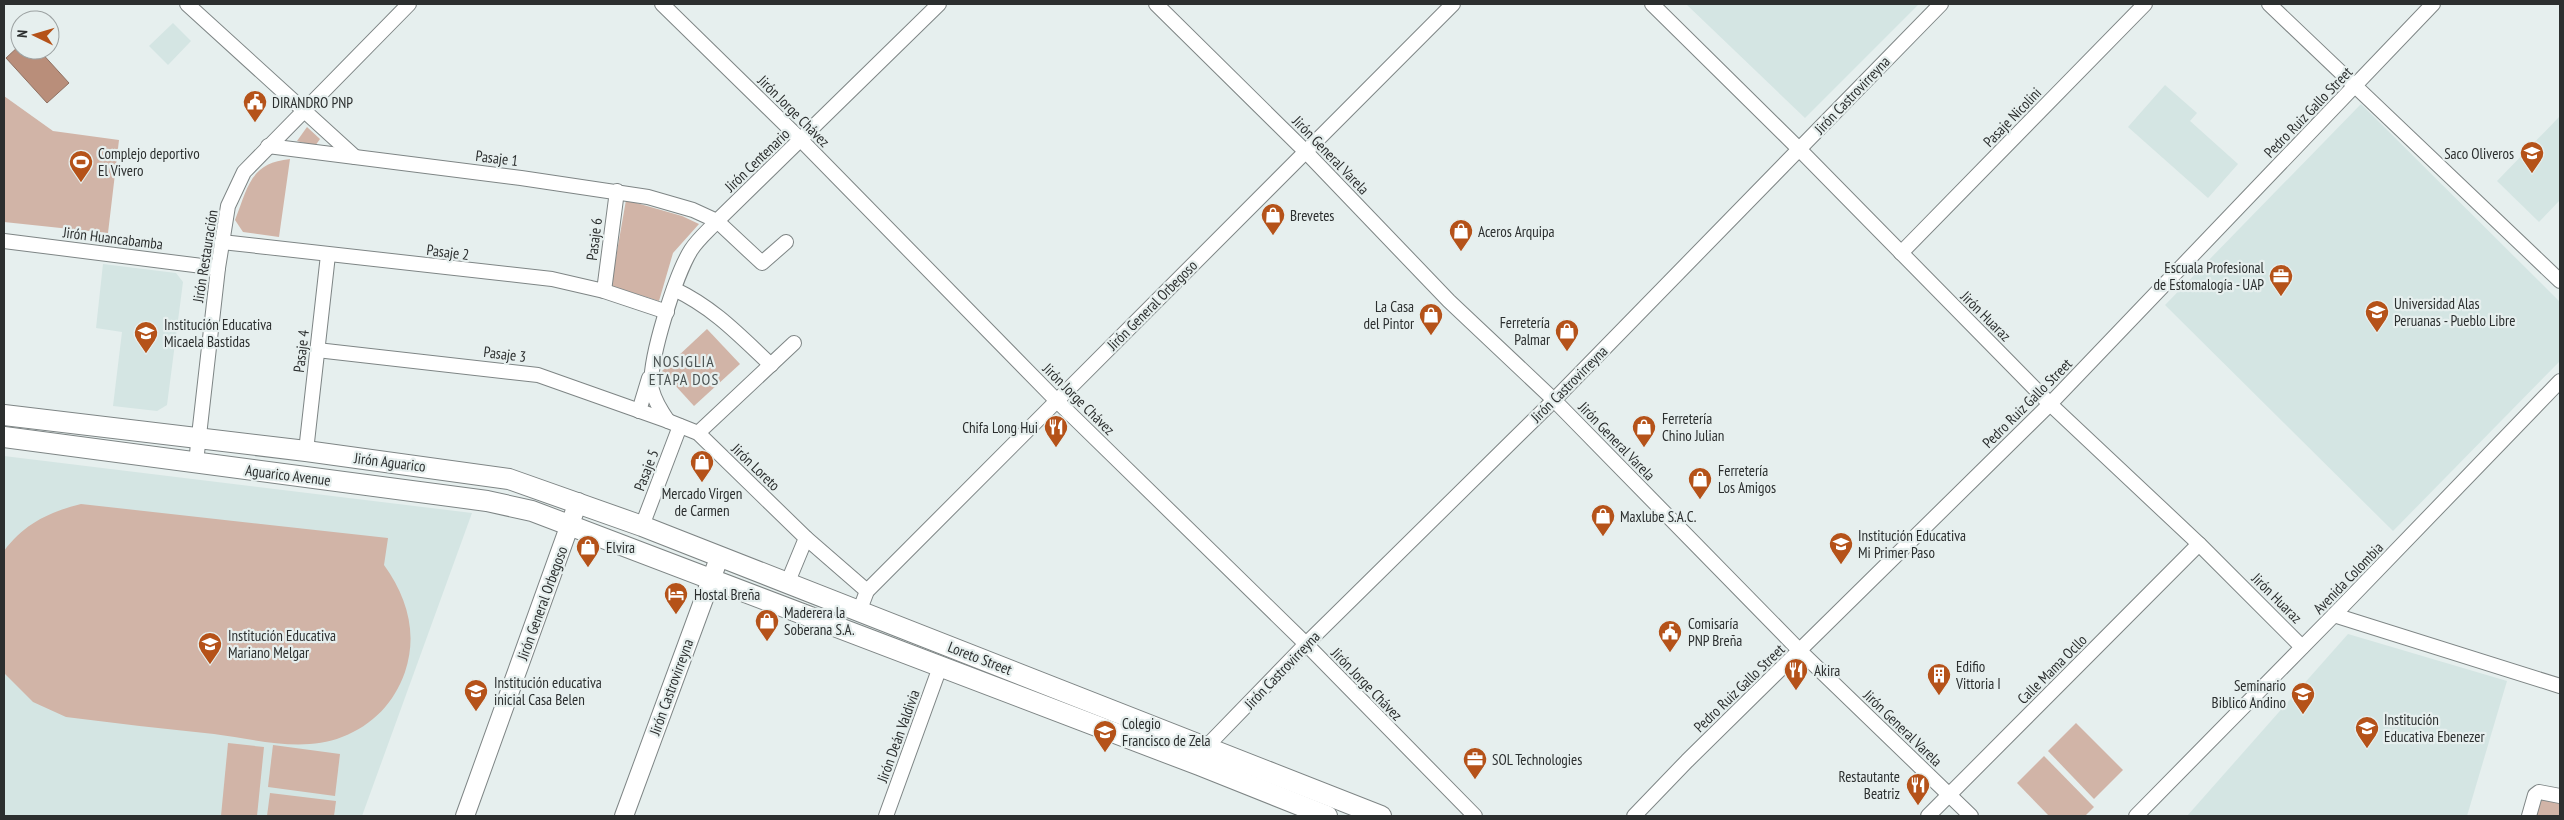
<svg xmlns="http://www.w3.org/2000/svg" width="2564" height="820" viewBox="0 0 2564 820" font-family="'PT Sans Narrow',sans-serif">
  <rect width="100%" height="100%" fill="#e6efee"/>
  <g fill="#d4e5e3">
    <path d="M1686 4H1919L1805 118Z"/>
    <path d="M173 23 191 41 168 65 149 46Z"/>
    <path d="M2165 85 2197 113 2190 121 2238 164 2208 198 2128 127Z"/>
    <path d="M2361 104 2560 302V361L2393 531 2165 305Z"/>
    <path d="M2560 116V200L2539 222 2497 181Z"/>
    <path d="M103 264 176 273 183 282 167 405 157 411 113 406 122 332 96 328Z"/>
    <path d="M4 456 472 513 362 816H4Z"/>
    <path d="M2348 634 2507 681 2467 816H2187Z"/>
  </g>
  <g fill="#d1b4a7">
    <path d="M4 96 53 131 119 140 108 233 4 222Z"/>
    <path d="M307 127 320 139 315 146 297 141Z"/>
    <path d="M290 159 279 237 243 232 235 220C248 187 250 163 290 159Z"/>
    <path d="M626 200 682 216 699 224 673 253 659 301 611 286Z"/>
    <path d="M707 329 740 364 694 406 662 371Z"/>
    <path d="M81 504 388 538 384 565C407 597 418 633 405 672 394 703 373 725 342 737 302 753 254 739 214 734 164 729 115 723 66 717L33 702 4 673V551C24 524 49 512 81 504Z"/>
    <path d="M2076 723 2123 770 2094 799 2048 751Z"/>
    <path d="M228 743 264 747 257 816H221Z"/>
    <path d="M273 745 340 754 335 796 268 787Z"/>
    <path d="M2044 756 2094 807 2085 816H2049L2017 783Z"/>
    <path d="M270 793 336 801 334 816H267Z"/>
    <path d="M2541 799 2560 801V816H2536Z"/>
  </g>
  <path fill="#b98e7a" stroke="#8f7264" d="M20 45V50H39L69 83 47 103 6 58Z"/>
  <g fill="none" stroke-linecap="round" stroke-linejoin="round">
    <g stroke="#7e8585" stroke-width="16">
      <g id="minor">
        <path d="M187 4 355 157"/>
        <path d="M662 4 800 139 1056 400 1306 644 1475 816"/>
        <path d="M1156 4 1306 152 1449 301 1554 400 1800 651 1971 816"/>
        <path d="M1652 4 1799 149 2050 404 2199 544 2302 647"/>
        <path d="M2269 4 2560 281"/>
        <path d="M268 146 521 178 648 197 693 210 717 221 762 263 786 242"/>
        <path d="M4 241 218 268"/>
        <path d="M222 242 552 279 604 291 667 312"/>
        <path d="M1901 253 2145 4"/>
        <path d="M674 289C714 308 739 335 771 365"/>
        <path d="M604 291 617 191"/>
        <path d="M317 350 538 375 668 421 698 433 806 538 787 584"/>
        <path d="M639 411 649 378"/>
        <path d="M668 421C661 411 655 402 652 390 647 363 676 274 691 250 698 239 709 230 717 221L939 4"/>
        <path d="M698 433 794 343"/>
        <path d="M306 451 328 255"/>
        <path d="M196 462 218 268 228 206 244 172 409 4"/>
        <path d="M642 526 680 426"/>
        <path d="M806 538 867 591"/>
        <path d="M859 612 867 591 1453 4"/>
        <path d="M2334 615 2560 686"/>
        <path d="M1203 755 1207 746 1306 644 1554 400 1941 4"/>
        <path d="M886 816 940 667"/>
        <path d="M1634 816 1687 761 2050 404 2433 4"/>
        <path d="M1928 816 2199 544"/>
        <path d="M2136 816 2334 615 2560 381"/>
        <path d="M2529 816 2535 795 2539 792 2560 796"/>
      </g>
    </g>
    <g stroke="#7e8585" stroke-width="20">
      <g id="tertiary">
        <path d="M465 816 578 502"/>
        <path d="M624 816 719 558"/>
      </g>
    </g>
    <g stroke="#7e8585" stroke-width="22">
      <g id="secondary">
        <path d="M4 415 306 451 509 479 642 526 1381 816"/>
        <path d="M4 437 487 501 532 511 1199 765 1327 816"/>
      </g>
    </g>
    <use href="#minor" stroke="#fff" stroke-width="14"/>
    <use href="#tertiary" stroke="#fff" stroke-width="18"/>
    <use href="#secondary" stroke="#fff" stroke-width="20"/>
  </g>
  <defs>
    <g id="civic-pin" transform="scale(1.25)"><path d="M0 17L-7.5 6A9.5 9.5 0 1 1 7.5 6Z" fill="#b55219" stroke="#e6efee"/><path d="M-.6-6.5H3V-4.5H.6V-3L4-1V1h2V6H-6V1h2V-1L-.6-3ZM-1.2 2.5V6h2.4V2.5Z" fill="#fff"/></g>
    <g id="school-pin" transform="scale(1.25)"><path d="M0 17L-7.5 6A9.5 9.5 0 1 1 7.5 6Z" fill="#b55219" stroke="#e6efee"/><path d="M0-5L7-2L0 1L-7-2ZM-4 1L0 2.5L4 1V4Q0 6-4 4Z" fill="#fff"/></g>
    <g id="stadium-pin" transform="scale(1.25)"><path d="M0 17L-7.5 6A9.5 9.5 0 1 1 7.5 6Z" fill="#b55219" stroke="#e6efee"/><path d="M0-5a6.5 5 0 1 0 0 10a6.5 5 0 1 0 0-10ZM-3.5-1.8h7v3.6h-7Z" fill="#fff"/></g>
    <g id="shop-pin" transform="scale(1.25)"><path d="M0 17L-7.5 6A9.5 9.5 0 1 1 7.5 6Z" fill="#b55219" stroke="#e6efee"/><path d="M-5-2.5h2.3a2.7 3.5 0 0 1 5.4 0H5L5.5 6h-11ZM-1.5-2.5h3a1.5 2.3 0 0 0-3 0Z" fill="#fff"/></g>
    <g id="office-pin" transform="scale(1.25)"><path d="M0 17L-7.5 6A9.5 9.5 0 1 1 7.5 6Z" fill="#b55219" stroke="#e6efee"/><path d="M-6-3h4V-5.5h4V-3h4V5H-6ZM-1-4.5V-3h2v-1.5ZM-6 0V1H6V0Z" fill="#fff"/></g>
    <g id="university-pin" transform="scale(1.25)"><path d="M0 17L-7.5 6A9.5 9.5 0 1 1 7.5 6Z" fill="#b55219" stroke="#e6efee"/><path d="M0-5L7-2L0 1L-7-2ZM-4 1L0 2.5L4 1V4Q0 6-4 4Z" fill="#fff"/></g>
    <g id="restaurant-pin" transform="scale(1.25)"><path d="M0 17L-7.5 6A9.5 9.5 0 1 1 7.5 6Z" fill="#b55219" stroke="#e6efee"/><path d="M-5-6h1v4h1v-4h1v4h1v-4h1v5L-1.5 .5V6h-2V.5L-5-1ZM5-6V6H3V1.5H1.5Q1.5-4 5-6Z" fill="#fff"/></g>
    <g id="hotel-pin" transform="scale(1.25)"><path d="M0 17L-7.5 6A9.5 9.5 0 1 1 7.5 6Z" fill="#b55219" stroke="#e6efee"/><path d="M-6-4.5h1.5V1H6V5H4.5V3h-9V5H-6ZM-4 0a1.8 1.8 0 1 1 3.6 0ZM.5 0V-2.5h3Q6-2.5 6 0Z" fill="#fff"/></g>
    <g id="building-pin" transform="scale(1.25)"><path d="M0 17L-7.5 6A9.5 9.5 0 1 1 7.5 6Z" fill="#b55219" stroke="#e6efee"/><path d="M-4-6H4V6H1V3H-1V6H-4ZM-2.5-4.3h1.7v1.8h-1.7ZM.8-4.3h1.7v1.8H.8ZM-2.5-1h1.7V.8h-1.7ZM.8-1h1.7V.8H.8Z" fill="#fff"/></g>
  </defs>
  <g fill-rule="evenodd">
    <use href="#civic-pin" x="255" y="102"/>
    <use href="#school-pin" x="2532" y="153"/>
    <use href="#stadium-pin" x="81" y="162"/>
    <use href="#shop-pin" x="1273" y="215"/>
    <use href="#shop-pin" x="1461" y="231"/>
    <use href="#office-pin" x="2281" y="276"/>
    <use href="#university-pin" x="2377" y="312"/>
    <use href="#shop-pin" x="1431" y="315"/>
    <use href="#shop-pin" x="1567" y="331"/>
    <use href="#school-pin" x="146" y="333"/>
    <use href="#restaurant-pin" x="1056" y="427"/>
    <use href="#shop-pin" x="1644" y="427"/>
    <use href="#shop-pin" x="702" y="462"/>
    <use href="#shop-pin" x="1700" y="479"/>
    <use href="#shop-pin" x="1603" y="516"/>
    <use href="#school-pin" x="1841" y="544"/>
    <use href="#shop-pin" x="588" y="547"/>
    <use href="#hotel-pin" x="676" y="594"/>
    <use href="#shop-pin" x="767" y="621"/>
    <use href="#civic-pin" x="1670" y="632"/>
    <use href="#school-pin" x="210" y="644"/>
    <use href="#restaurant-pin" x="1796" y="670"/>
    <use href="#building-pin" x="1939" y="675"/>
    <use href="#school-pin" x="476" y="691"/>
    <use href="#school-pin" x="2303" y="694"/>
    <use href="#school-pin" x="2367" y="728"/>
    <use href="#school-pin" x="1105" y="732"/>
    <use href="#office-pin" x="1475" y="759"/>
    <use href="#restaurant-pin" x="1918" y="785"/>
  </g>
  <g text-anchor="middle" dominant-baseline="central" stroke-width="4.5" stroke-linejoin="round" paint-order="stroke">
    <g font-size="15" fill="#2c2f2f" stroke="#e6efee">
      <text transform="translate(1852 95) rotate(-46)">Jirón Castrovirreyna</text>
      <text transform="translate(794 111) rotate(45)">Jirón Jorge Chávez</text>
      <text transform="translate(2308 112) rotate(-46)">Pedro Ruiz Gallo Street</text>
      <text transform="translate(2012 117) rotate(-46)">Pasaje Nicolini</text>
      <text transform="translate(1331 155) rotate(46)">Jirón General Varela</text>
      <text transform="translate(497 158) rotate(7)">Pasaje 1</text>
      <text transform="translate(757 160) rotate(-44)">Jirón Centenario</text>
      <text transform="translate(113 238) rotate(7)">Jirón Huancabamba</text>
      <text transform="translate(594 239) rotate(-83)">Pasaje 6</text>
      <text transform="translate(448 252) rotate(7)">Pasaje 2</text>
      <text transform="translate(205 256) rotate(-81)">Jirón Restauración</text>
      <text transform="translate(1152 305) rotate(-45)">Jirón General Orbegoso</text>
      <text transform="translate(1986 316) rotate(45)">Jirón Huaraz</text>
      <text transform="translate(301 351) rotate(-83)">Pasaje 4</text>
      <text transform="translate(505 354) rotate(7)">Pasaje 3</text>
      <text transform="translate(1569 384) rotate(-45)">Jirón Castrovirreyna</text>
      <text transform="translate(1079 399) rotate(45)">Jirón Jorge Chávez</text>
      <text transform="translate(2027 403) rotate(-45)">Pedro Ruiz Gallo Street</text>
      <text transform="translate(1617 441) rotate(46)">Jirón General Varela</text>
      <text transform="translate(390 462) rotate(7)">Jirón Aguarico</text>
      <text transform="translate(756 467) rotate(44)">Jirón Loreto</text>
      <text transform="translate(646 470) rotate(-69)">Pasaje 5</text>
      <text transform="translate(288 475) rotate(7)">Aguarico Avenue</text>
      <text transform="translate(2348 578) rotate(-46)">Avenida Colombia</text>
      <text transform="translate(2277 598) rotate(45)">Jirón Huaraz</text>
      <text transform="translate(542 603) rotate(-70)">Jirón General Orbegoso</text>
      <text transform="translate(980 658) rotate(21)">Loreto Street</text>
      <text transform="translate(2052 669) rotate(-45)">Calle Mama Ocllo</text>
      <text transform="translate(1282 670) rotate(-46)">Jirón Castrovirreyna</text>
      <text transform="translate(1367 684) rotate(46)">Jirón Jorge Chávez</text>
      <text transform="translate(671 687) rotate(-70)">Jirón Castrovirreyna</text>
      <text transform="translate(1739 688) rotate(-44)">Pedro Ruiz Gallo Street</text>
      <text transform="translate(1903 728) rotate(44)">Jirón General Varela</text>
      <text transform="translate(898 736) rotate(-70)">Jirón Deán Valdivia</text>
    </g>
    <g font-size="15" fill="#2c2f2f" stroke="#e6efee" text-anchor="start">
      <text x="272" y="102">DIRANDRO PNP</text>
      <text x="98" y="153">Complejo deportivo<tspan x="98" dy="17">El Vivero</tspan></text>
      <text x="2514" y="153" text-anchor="end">Saco Oliveros</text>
      <text x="1290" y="215">Brevetes</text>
      <text x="1478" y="231">Aceros Arquipa</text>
      <text x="2264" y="267" text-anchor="end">Escuala Profesional<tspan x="2264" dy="17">de Estomalogía - UAP</tspan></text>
      <text x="2394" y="303">Universidad Alas<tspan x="2394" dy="17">Peruanas - Pueblo Libre</tspan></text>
      <text x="1414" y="306" text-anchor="end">La Casa<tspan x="1414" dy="17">del Pintor</tspan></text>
      <text x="1550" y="322" text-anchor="end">Ferretería<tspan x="1550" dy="17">Palmar</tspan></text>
      <text x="164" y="324">Institución Educativa<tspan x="164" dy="17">Micaela Bastidas</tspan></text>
      <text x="1662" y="418">Ferretería<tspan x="1662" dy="17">Chino Julian</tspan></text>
      <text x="1038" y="427" text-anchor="end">Chifa Long Hui</text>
      <text x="1718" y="470">Ferretería<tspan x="1718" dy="17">Los Amigos</tspan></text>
      <text x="702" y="493" text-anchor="middle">Mercado Virgen<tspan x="702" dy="17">de Carmen</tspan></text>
      <text x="1620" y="516">Maxlube S.A.C.</text>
      <text x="1858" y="535">Institución Educativa<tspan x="1858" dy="17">Mi Primer Paso</tspan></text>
      <text x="606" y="547">Elvira</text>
      <text x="694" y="594">Hostal Breña</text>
      <text x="784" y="612">Maderera la<tspan x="784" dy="17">Soberana S.A.</tspan></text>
      <text x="1688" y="623">Comisaría<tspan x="1688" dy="17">PNP Breña</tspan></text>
      <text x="228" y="635">Institución Educativa<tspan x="228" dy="17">Mariano Melgar</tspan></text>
      <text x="1956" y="666">Edifio<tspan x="1956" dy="17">Vittoria I</tspan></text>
      <text x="1814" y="670">Akira</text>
      <text x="494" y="682">Institución educativa<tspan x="494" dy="17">inicial Casa Belen</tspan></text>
      <text x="2286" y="685" text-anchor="end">Seminario<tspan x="2286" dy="17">Biblico Andino</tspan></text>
      <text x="2384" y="719">Institución<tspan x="2384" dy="17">Educativa Ebenezer</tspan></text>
      <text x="1122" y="723">Colegio<tspan x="1122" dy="17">Francisco de Zela</tspan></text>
      <text x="1492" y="759">SOL Technologies</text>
      <text x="1900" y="776" text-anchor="end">Restautante<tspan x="1900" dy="17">Beatriz</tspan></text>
    </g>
    <g font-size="16" letter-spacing="1" fill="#4a5251" stroke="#e6efee">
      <text x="684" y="361">NOSIGLIA<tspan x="684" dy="18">ETAPA DOS</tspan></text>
    </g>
  </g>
  <rect width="2564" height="820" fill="none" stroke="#2c2f2f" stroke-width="10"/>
  <g transform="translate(35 35) rotate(275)"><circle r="24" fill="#e6efee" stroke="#9ca2a2"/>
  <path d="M0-4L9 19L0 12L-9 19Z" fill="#b55219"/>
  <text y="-8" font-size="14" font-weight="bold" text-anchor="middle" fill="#2c2f2f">N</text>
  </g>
</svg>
